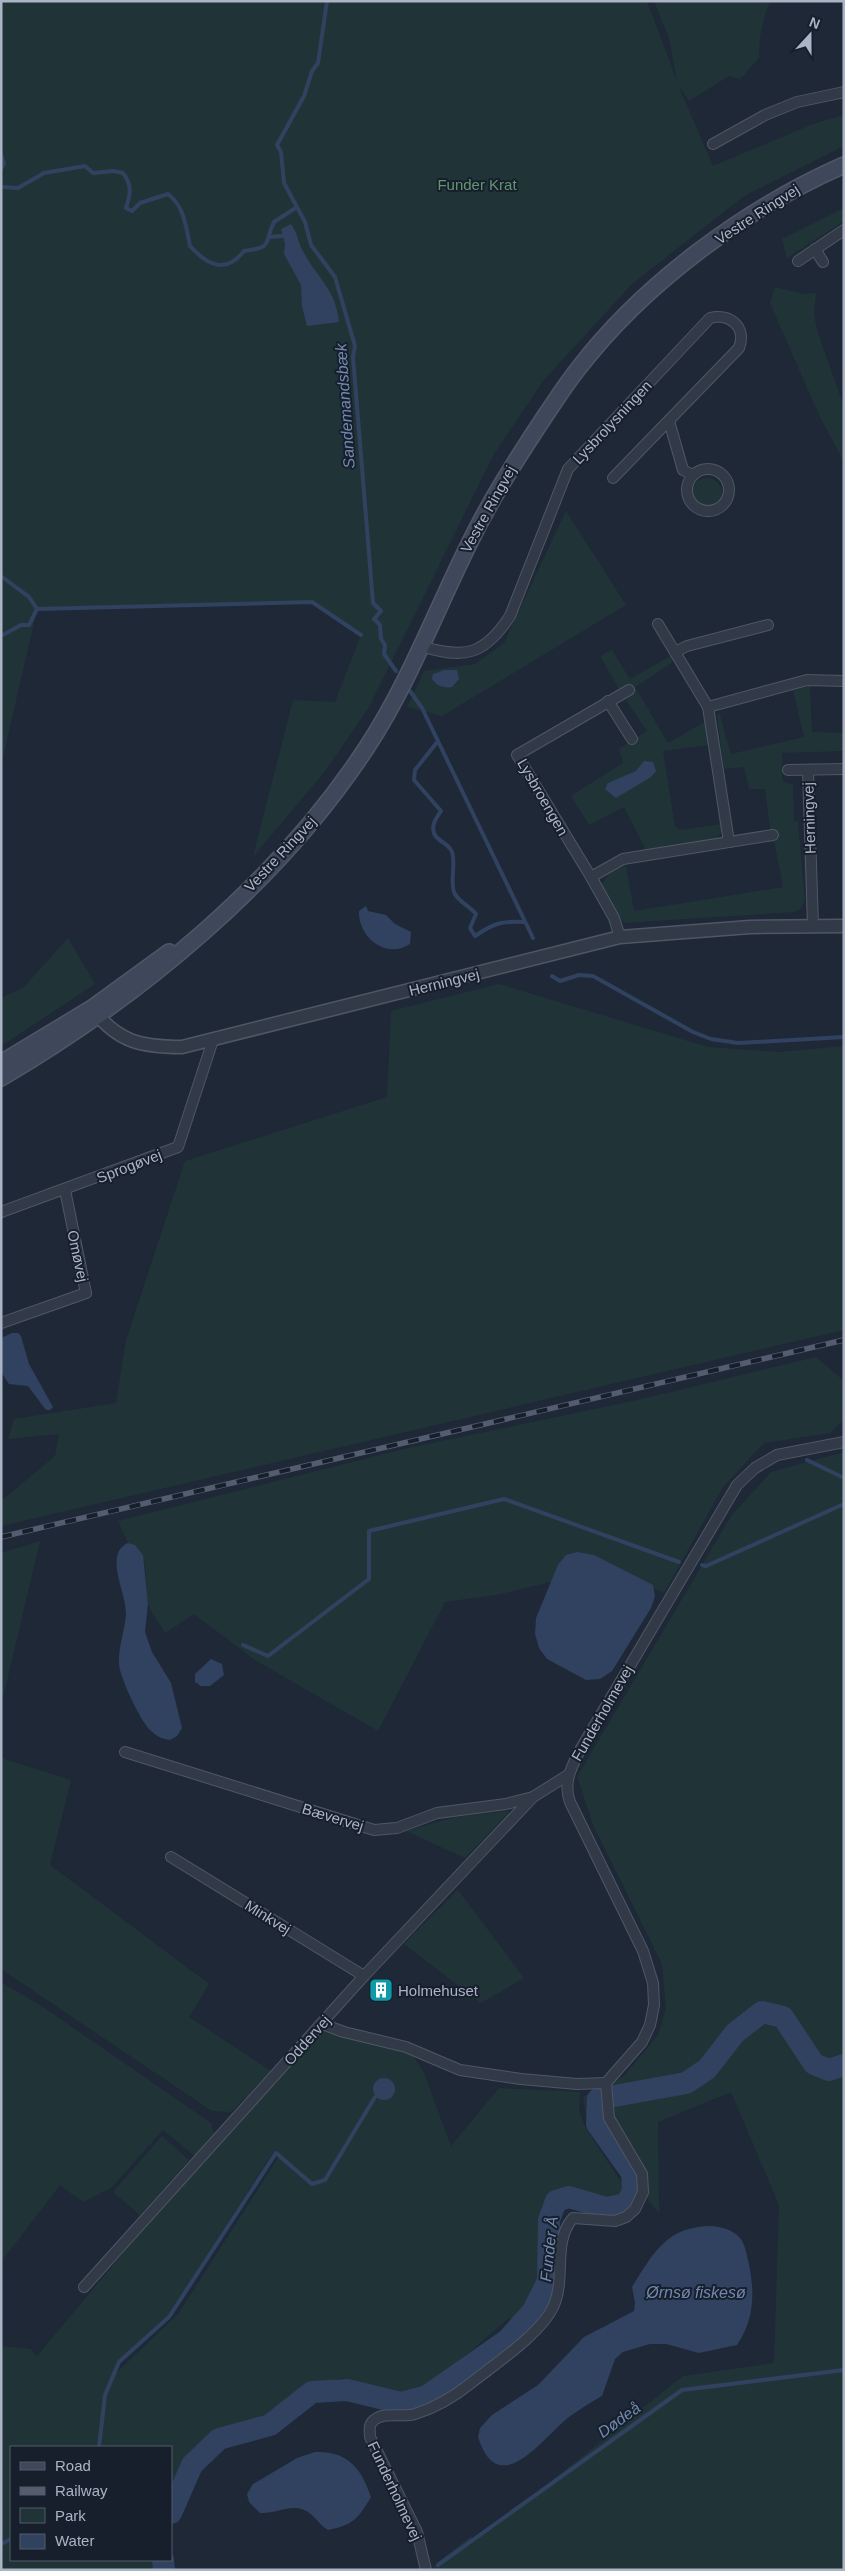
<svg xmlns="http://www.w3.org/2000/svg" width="845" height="2571" viewBox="0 0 845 2571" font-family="Arial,sans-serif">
  <rect width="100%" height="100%" fill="#1e2837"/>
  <g fill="#203438" fill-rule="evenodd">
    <path d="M1 1H647L677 81 669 38 654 1H770C762 21 759 37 759 58L740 79 729 76 689 101 678 85 713 166 813 124 844 115V146L744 196 632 284 543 381 494 454 369 707 326 770 253 857 293 700 335 702 361 635 312 602 37 610 1 766Z"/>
    <path d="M844 208V221L787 258 782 239Z"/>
    <path d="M775 287 804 294 816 293 814 315 817 330 844 407V462L820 417 770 303Z"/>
    <circle cx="707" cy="493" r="15"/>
    <path d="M566 511 626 605 442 716 407 707 424 671 475 664 504 643Z"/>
    <path d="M612 650 630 679 670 656 673 662 635 687 668 743 706 721 708 745 663 751 675 827 680 830 721 824 722 831 717 838 646 850 624 807 589 825 571 796 623 763 619 749 647 731 626 700 633 694 628 685 619 689 600 656Z"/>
    <path d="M810 686 812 732 844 733V751L782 753 783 782 793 785 794 821H798L805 901 800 909 794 912 624 923 601 885 610 873 626 866 634 911 783 887 772 830 770 829 765 789H749L744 767 724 769 717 716 719 712 731 754 804 737 793 690Z"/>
    <path d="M68 938 95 984 1 1046V998L24 987Z"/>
    <path d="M499 984 708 1047 780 1052 844 1046V1330L1 1526V1501L55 1456 59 1434 8 1439 14 1419 116 1403 126 1340 185 1161 387 1097 391 1011Z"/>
    <path d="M816 1357 844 1381V1419L830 1433 764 1443 723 1487 664 1593 574 1554 558 1580 501 1594 445 1602 378 1731 255 1660 194 1614 165 1633C160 1624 150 1612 148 1602 144 1583 151 1550 128 1543L118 1521 404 1449 642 1399Z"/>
    <path d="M844 1452V2570H433V2566L471 2536 474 2540 510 2514 683 2376 774 2363 779 2205 731 2092 658 2122 659 2213 588 2128 583 2097 624 2076 658 2035 666 2009 662 1964 594 1827 577 1777 731 1516 771 1472Z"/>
    <path d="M40 1541 1 1706V1553Z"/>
    <path d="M1 1758 71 1780 50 1865 209 1984 189 2017 271 2071 231 2112 212 2111 1 1969Z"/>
    <path d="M510 1811 465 1858 406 1831 455 1817Z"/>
    <path d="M458 1890 524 1978 481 2003 404 1944Z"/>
    <path d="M1 1982 43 2007 211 2123 214 2133 195 2156 163 2130 111 2188 83 2202 60 2185 1 2262Z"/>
    <path d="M322 2031 410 2051 424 2073 453 2152 451 2146 499 2088 580 2092 579 2112 587 2130 621 2182 623 2191 620 2198C597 2206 578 2183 561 2192 529 2208 550 2249 545 2276 543 2288 525 2311 518 2322L509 2318 423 2392 406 2395 341 2378 300 2390 274 2412 229 2426 201 2445 184 2470 171 2500V2447H11V2560H152L153 2570H1V2346L31 2349 37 2356 209 2151ZM272 2154 278 2158 179 2313 114 2375 117 2363 168 2316Z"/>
    <path d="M162 2136 189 2160 140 2215 113 2192Z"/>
  </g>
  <g fill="#30425f">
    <path d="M291 224C298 233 298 244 304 253 318 279 336 290 339 322L307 326 302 306 301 285 284 254 285 244 281 229Z"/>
    <path d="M445 670H457L459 679 452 687C443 688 437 686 432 679L433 674Z"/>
    <path d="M644 761 653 762 656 771 651 777 616 798 605 789 608 783 636 771Z"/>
    <path d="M366 906 368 911 386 915 395 924 411 932 410 944C386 960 358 937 359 911Z"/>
    <path d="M12 1333H18L21 1336 29 1364 53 1407 50 1410H46L28 1386 9 1384 1 1372V1338Z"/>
    <path d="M128 1543 135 1545 143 1555 148 1604 145 1632 152 1652 171 1683 182 1728 177 1736 170 1740C162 1739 156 1736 150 1730 140 1720 120 1678 119 1664 118 1647 125 1630 126 1614 127 1593 103 1554 128 1543Z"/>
    <path d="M577 1552 594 1555 653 1585 655 1596 651 1608 612 1671 600 1679 586 1680 547 1659 539 1648 535 1634 536 1618 558 1565 566 1555Z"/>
    <path d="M211 1659 222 1664 224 1675 210 1686H201L195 1682V1674Z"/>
    <circle cx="384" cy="2089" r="11"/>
    <path d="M712 2226C723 2227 733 2230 740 2238 745 2244 746 2252 748 2260 755 2291 755 2318 737 2345L699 2353 666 2344H650L623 2352 615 2359 602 2396C591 2402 580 2409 569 2417 544 2436 499 2503 478 2437L480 2428 492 2415 538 2385 584 2337 634 2311 635 2303 632 2287C654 2252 667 2226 712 2226Z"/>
    <path d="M315 2452C348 2451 361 2468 371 2497 358 2519 353 2525 328 2530 319 2525 313 2513 304 2510 290 2504 276 2514 260 2513L249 2502 247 2494 253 2484 297 2458Z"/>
  </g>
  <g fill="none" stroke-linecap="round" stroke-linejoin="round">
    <g stroke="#30425f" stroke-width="4">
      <path d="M327 1 318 63 312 71 304 96 277 145 281 152 284 183 305 222 311 245 335 277 355 346 353 357 373 603 381 611 374 619 380 625 381 639 385 645 384 654 396 671"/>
      <path d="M1 154 4 164 1 169"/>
      <path d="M1 187 18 188 44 173 85 166 93 173 113 171 123 173C132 185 131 193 126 208L132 211 140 203 168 194C184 206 186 226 190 246 208 266 226 274 244 251 275 247 263 243 274 222L297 207"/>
      <path d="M270 237 282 236"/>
      <path d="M1 576 29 597 37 609 312 602 361 635"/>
      <path d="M1 636 21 625H29L37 609"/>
      <path d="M410 691 422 708 533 938"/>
      <path d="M438 741 415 770 414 780 441 811C437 817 431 824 434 833 437 842 448 842 452 852 456 864 450 881 454 892 457 901 470 906 476 914L470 928 475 936C494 923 501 921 524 922"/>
      <path d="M552 976 560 981 579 975 593 976 693 1032 711 1039 738 1043 844 1037"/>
      <path d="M807 1460 844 1478"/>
      <path d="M702 1565 706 1566 844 1504"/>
      <path d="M243 1645 268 1656 369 1579V1531L504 1499 679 1562"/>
      <path d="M99 2447 105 2395 119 2362 169 2317 276 2153 312 2184 325 2180 375 2097"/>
      <path d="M1 2544 11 2539"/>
      <path d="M438 2565 682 2390 844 2370"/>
    </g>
    <g stroke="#30425f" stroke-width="22">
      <path d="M171 2513 192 2465 219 2439 270 2425 312 2392 347 2390 401 2403 427 2396 507 2340 533 2311 548 2281 549 2220 556 2201 569 2197 606 2208 626 2204 633 2192 632 2173 597 2124 598 2099 686 2083 707 2069 735 2033 762 2012 783 2017 814 2064 829 2070 844 2065"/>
      <path d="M163 2560 164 2570"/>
    </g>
    <g stroke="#4f5766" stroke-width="12">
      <g id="minor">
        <path d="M713 144 765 115 797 102 844 92"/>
        <path d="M815 249 823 262"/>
        <path d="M798 261 844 230"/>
        <path d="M669 421 683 470 693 475"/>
        <circle cx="708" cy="490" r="21"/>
        <path d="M658 624 708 707 729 842"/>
        <path d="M420 646C464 659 484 656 510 616L568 469 710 318C730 313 747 327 739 348L613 478"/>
        <path d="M675 652 687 646 768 625"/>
        <path d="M608 701 632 739"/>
        <path d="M708 707 807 680 844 681"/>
        <path d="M788 770 844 769"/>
        <path d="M808 770 813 926"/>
        <path d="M591 877 623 859 773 835"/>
        <path d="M620 937 614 918 591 877 517 755 629 690"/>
        <path d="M1 1212 178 1147 213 1040"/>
        <path d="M1 1323 86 1293 65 1190"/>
        <path d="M125 1752 374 1830 397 1828 437 1813 506 1804 533 1797 568 1775"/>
        <path d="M171 1857 364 1976"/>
        <path d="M322 2024 344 2032 406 2047 460 2070 521 2079 577 2084 606 2083"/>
        <path d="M84 2287 364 1976 533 1797"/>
        <path d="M426 2570 417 2532 370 2437C370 2430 368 2425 374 2420 385 2411 402 2418 415 2414 434 2408 455 2396 471 2383 495 2364 542 2333 554 2305 566 2277 552 2242 573 2218L615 2221 626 2217 635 2209 643 2192 642 2174 609 2118 606 2083 642 2042 650 2025 654 2005 653 1983 643 1951 570 1802C563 1783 571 1768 580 1750L737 1485 755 1468 777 1455 844 1442"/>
      </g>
    </g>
    <g stroke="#4f5766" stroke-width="15">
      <path id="tertiary" d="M92 1008C117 1042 141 1047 182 1047L620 937 750 927 844 926"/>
    </g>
    <g stroke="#4f5766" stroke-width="18">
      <g id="secondary">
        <path d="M1 1063 92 1008 169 952"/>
        <path d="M1 1078C139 997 279 882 367 747 409 683 436 610 470 542 492 497 518 457 545 416 556 400 566 384 578 369 643 284 746 208 844 165"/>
      </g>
    </g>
    <use href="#minor" stroke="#323a47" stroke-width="10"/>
    <use href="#tertiary" stroke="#323a47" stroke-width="12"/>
    <use href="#secondary" stroke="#3f485b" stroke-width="15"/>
    <g stroke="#535d6f" stroke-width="5.5">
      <path id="rail" d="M1 1537 844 1340"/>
    </g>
    <use href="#rail" stroke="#171f2c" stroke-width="4" stroke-dasharray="11" stroke-linecap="butt"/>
  </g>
  <defs>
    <g id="building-square" transform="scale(1.25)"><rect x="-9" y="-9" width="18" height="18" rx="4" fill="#0f9aa8" stroke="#171f2c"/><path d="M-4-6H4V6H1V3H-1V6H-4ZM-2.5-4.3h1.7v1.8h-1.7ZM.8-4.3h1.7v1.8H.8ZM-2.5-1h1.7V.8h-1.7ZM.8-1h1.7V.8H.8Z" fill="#fff"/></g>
  </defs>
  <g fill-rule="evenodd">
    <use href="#building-square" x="381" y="1990"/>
  </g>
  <g text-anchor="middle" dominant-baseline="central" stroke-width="4" stroke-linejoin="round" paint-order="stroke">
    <g font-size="15" fill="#629670" stroke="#171f2c">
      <text x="477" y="184">Funder Krat</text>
    </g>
    <g font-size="15" fill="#abb4c5" stroke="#171f2c">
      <text transform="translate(757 214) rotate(-33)">Vestre Ringvej</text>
      <text transform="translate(612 422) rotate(-47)">Lysbrolysningen</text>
      <text transform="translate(488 509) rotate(-61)">Vestre Ringvej</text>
      <text transform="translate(543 797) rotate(60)">Lysbroengen</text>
      <text transform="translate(809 818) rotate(-92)">Herningvej</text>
      <text transform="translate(280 854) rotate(-47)">Vestre Ringvej</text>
      <text transform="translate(444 982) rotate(-14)">Herningvej</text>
      <text transform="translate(129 1166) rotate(-21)">Sprogøvej</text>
      <text transform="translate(78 1256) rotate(78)">Omøvej</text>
      <text transform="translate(602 1713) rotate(-60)">Funderholmevej</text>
      <text transform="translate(333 1817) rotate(17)">Bævervej</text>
      <text transform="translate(268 1917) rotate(32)">Minkvej</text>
      <text transform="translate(307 2040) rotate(-48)">Oddervej</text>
      <text transform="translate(395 2491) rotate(65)">Funderholmevej</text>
    </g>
    <g font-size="15" fill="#abb4c5" stroke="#171f2c" text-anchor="start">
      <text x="398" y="1990">Holmehuset</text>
    </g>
    <g font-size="16" font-style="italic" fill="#7289af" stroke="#171f2c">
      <text transform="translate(345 406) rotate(-94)">Sandemandsbæk</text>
      <text transform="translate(549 2249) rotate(-84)">Funder Å</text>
      <text x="696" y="2292">Ørnsø fiskesø</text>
      <text transform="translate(619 2420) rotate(-36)">Dødeå</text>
    </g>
  </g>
  <rect width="845" height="2571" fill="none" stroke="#abb4c5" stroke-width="5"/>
  <rect x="10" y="2446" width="162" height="115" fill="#171f2c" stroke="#525b69"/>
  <rect x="20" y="2462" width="25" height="8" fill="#3f485b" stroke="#525b69"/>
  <text x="55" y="2471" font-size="15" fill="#abb4c5">Road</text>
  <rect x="20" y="2487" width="25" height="8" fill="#535d6f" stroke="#525b69"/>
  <text x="55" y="2496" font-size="15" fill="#abb4c5">Railway</text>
  <rect x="20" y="2508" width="25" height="15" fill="#203438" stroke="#525b69"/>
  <text x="55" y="2521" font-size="15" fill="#abb4c5">Park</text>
  <rect x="20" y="2534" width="25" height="15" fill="#30425f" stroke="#525b69"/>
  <text x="55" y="2546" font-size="15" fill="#abb4c5">Water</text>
  <g transform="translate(810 35) rotate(21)" stroke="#171f2c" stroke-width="4" paint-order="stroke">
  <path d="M0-4L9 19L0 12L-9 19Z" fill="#abb4c5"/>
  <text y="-8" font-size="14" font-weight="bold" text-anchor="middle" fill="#abb4c5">N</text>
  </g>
</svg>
